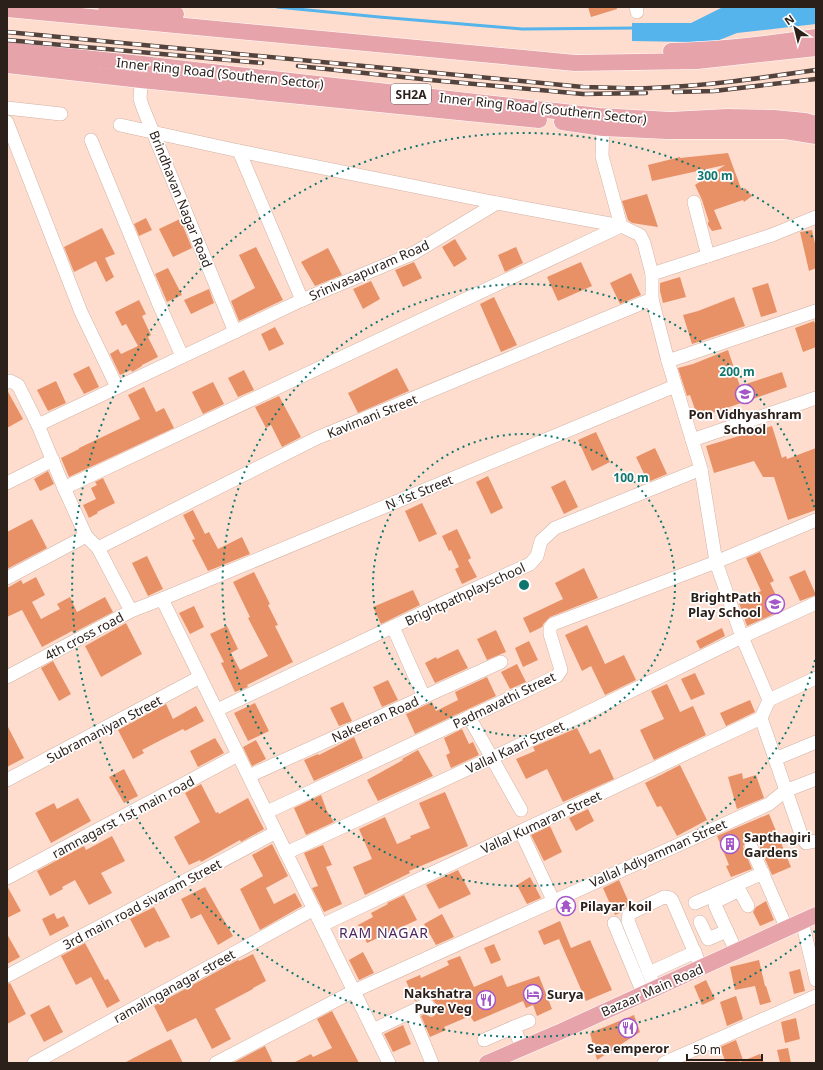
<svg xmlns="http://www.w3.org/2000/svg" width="823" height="1070" viewBox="0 0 823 1070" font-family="'Noto Sans',sans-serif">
  <rect width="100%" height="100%" fill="#feddce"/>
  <path fill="#54b4eb" d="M723 7H816V24L737 33 717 41 690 42 632 41V23H691Z"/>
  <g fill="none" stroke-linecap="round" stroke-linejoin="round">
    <path stroke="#54b4eb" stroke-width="3" d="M277 7 379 17 522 29 636 28"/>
  </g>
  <g fill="#e89167">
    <path d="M588 7H617V9L591 17Z"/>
    <path d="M728 153 742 191 745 188 752 196 744 202 743 200 714 210 722 229 712 231 708 225V222H709L702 200 695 185 725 165 652 181 648 165 680 157V158Z"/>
    <path d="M647 194 658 227 632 223 628 220 622 201Z"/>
    <path d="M146 218 152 230 139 236 134 224Z"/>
    <path d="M180 219 192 248 173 257 159 229Z"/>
    <path d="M102 228 115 254 105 258 114 277 106 282 96 261 74 272 64 247Z"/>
    <path d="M812 230 816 248V268L809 271 800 232Z"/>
    <path d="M455 239 467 259 454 267 442 247Z"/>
    <path d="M256 247 283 300 239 321 231 301 255 288 239 255Z"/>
    <path d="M516 247 523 263 505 272 498 255Z"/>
    <path d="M328 248 342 275 315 286 301 262Z"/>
    <path d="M414 262 422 278 403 287 395 270Z"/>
    <path d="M581 262 592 286 558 301 547 277Z"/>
    <path d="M168 268 182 295 167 302 155 274Z"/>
    <path d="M631 273 641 295 620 304 610 283Z"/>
    <path d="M680 277 686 297 663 303 660 291V283Z"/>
    <path d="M371 281 380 299 363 309 353 289Z"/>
    <path d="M768 283 777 312 761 317 752 288Z"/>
    <path d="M209 289 214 303 191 314 184 300Z"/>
    <path d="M494 297 517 345 501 352 480 304Z"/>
    <path d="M734 297 745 326 692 344 683 315 698 311Z"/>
    <path d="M139 300 146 314 142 316 151 335 148 337 158 357 142 365V366L132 372 131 370 120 375 110 354 118 349 121 354 138 346 126 324 122 326 115 312Z"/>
    <path d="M814 321 816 327V347L803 352 795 328Z"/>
    <path d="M275 327 284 344 269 351 261 334Z"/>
    <path d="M728 350 740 386 782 372 787 387 698 418 690 395 687 396 678 368 693 364Z"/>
    <path d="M89 366 99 387 84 394 73 374Z"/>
    <path d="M397 368 409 391 358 413 348 393Z"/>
    <path d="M244 370 254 390 238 397 228 378Z"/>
    <path d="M56 381 66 403 48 411 37 390Z"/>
    <path d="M213 382 224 404 203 414 192 392Z"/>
    <path d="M144 387 156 412 164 408 174 428 69 477 61 458 79 449V448L140 419 128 395Z"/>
    <path d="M7 390 23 419 7 428Z"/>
    <path d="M279 396 301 437 282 447 271 425 266 428 255 407Z"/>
    <path d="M772 426 782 458 786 456 787 459 816 448V510L788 520 774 477H763L754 461 714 473 706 446Z"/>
    <path d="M596 432 610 462 592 471 578 440Z"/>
    <path d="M655 448 667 474 648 482 636 457Z"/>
    <path d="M48 471 54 484 40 491 34 479Z"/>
    <path d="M488 476 503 508 491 514 476 482Z"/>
    <path d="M103 478 115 503 97 512 98 513 89 518 83 505 96 499 91 488 97 485 95 482Z"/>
    <path d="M565 480 578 507 564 514 551 487Z"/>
    <path d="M422 503 437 534 419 542 405 511Z"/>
    <path d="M193 510 205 534 209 532 218 549 242 537 250 554 208 571 192 540 195 539 183 515Z"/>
    <path d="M32 519 47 548 7 569V532Z"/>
    <path d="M457 529 471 558 468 560 477 577 462 584 455 569 459 567 451 550 449 551 442 536Z"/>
    <path d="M760 552 774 581 770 583 783 610 747 626 739 603 755 595V594L761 591 746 558Z"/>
    <path d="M147 556 163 589 148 596 132 563Z"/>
    <path d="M584 568 598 598 550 617 544 623 542 627 530 633 523 618 563 599 555 583Z"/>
    <path d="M805 570 816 595 800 601 789 577Z"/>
    <path d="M254 572 270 604 268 605 278 625 275 626 293 662 247 685 248 687 235 692 221 663 224 662 210 634 227 626 238 649 231 653 240 670 268 656 248 618 250 617 233 582Z"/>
    <path d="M36 577 45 595 32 602 41 619 60 609 57 604 70 597 77 612 105 597 113 612 73 633 72 631 42 647 22 610 7 617V588L21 580 23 584Z"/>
    <path d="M413 590 420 605 381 624 373 607Z"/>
    <path d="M194 606 204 627 190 634 179 613Z"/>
    <path d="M126 623 142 654 101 677 85 646Z"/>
    <path d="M587 625 605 664 624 655 636 680 605 695 591 666 582 671 565 635Z"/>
    <path d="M722 628 725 636 700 649 696 641Z"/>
    <path d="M496 630 506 652 487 660 477 639Z"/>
    <path d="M529 641 538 660 523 667 515 648Z"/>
    <path d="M458 649 468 668 435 683 425 663 436 657 437 659Z"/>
    <path d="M53 661 71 694 59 701 41 668Z"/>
    <path d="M517 664 526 682 510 689 501 672Z"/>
    <path d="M695 673 705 694 691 700 681 679Z"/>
    <path d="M487 677 496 696 415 734 406 714 432 702 436 711 458 700 455 692Z"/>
    <path d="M388 680 398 700 382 707 373 687Z"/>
    <path d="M667 684 680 712 693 706 706 735 654 760 640 730 664 719 651 691Z"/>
    <path d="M750 700 755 712 726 726 720 713Z"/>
    <path d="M343 702 352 721 339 726 330 708Z"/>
    <path d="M255 703 269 731 248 741 234 713Z"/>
    <path d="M166 704 173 719 196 706 204 721 185 731 183 729 163 739 142 750 144 753 133 759 118 730Z"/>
    <path d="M7 725 24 758 7 767Z"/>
    <path d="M577 728 590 754 600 749 614 779 563 802 547 769 526 779 516 759 535 751 533 747Z"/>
    <path d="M462 729 469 744 473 742 479 755 451 768 446 755 450 753 444 738Z"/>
    <path d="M354 737 363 758 314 781 304 760 318 754 319 755Z"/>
    <path d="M215 738 224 753 198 767 190 751Z"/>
    <path d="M256 740 266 759 252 766 243 747Z"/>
    <path d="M418 750 433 776 378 801 367 780 403 760 402 759Z"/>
    <path d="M680 765 707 820 677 836 661 806 657 807 645 783Z"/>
    <path d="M124 769 138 796 124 803 109 777Z"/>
    <path d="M742 773 743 779 756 775 764 798 737 809 728 777Z"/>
    <path d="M201 784 216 813 218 812 219 814 248 798 264 829 241 842 240 840 201 862 200 860 189 865 174 837 200 822 185 793Z"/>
    <path d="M445 792 468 846 409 871 410 873 365 895 353 867 372 859 359 829 385 817 397 844 411 838 410 836 430 828 419 803Z"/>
    <path d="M321 795 327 811 334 822 306 835 294 808Z"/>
    <path d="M78 798 91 821 51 843 35 813 54 803 57 809Z"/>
    <path d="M588 809 594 821 576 831 569 818Z"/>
    <path d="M769 814 791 867 772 875 758 843 752 839 748 840 745 842 743 847 752 869 731 877 726 866 729 865 717 836Z"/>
    <path d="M550 826 562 852 544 861 531 835Z"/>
    <path d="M112 836 125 861 101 873 112 893 89 905 75 880 62 887 63 889 50 896 37 871 84 846 86 850Z"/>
    <path d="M272 844 288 876 266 888 274 904 295 893 302 906 260 930 240 889 263 876 252 855Z"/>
    <path d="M323 845 332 865 326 867 342 904 324 912 312 888 318 886 304 853Z"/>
    <path d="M458 870 471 894 439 909 426 885Z"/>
    <path d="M530 877 541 898 527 904 517 885Z"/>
    <path d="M619 880 630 905 625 907 622 912 615 915 603 888Z"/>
    <path d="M7 886 21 911 7 918Z"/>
    <path d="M205 887 233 936 218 945 201 914 191 919 181 899Z"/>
    <path d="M404 895 417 920 367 943 358 925 373 917 371 913 388 904 387 903Z"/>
    <path d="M766 901 774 920 760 926 753 912 756 907Z"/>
    <path d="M154 907 170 937 159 942 158 941 145 948 130 919Z"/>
    <path d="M54 913 57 919 64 916 69 926 50 936 42 919Z"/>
    <path d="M442 914 454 937 436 945 424 924Z"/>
    <path d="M560 921 571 948 590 940 612 990 586 1001 559 939 544 945 538 931Z"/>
    <path d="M7 934 20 957 7 964Z"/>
    <path d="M85 943 105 980 108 979 120 1001 107 1008 91 977 76 985 61 956Z"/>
    <path d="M494 944 501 960 491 964 484 948Z"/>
    <path d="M363 952 374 973 359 980 349 960Z"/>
    <path d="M253 954 266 981 253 988V989L215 1009 231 1039 212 1049 196 1018 167 1032 154 1006 238 960 239 961Z"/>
    <path d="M460 956 474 987 502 975 507 987 539 976 552 1009 537 1016 533 1005 526 1008 523 1001 474 1022 470 1016 444 1027 446 1030 430 1037 421 1016 424 1014 431 1017 434 1016 437 1012V1005L431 998 427 997 422 998 415 1001 406 981 420 975 421 978 449 965 447 961Z"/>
    <path d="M759 960 765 986H766L771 1002 760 1005 755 986 735 990 730 967Z"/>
    <path d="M800 969 805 991 794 994 789 972Z"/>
    <path d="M706 980 715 999 702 1005 694 986Z"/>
    <path d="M10 983 26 1014 7 1024V984Z"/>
    <path d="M736 996 743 1019 727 1026 720 1002Z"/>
    <path d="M49 1005 63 1032 44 1042 30 1015Z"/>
    <path d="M332 1011 359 1063H293L311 1054 313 1057 332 1048 317 1019Z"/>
    <path d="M634 1015 640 1032 597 1060 590 1033Z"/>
    <path d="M796 1018 800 1039 785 1043 781 1022Z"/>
    <path d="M403 1025 411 1044 393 1052 384 1034Z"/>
    <path d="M171 1039 183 1063H124L151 1049Z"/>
    <path d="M736 1040 743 1060 736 1063H726L720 1047Z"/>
    <path d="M265 1046 273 1063H233Z"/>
    <path d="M788 1048 791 1063H780L777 1050Z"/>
    <path d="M760 1054 764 1063H740V1062Z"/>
  </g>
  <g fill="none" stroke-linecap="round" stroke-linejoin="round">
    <g stroke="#d1b2a4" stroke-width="14">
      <g id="minor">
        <path d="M636 7 637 12"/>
        <path d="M142 70 140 99 143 108 235 332"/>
        <path d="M7 108 61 114"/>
        <path d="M7 122 81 312 117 387"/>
        <path d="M120 125 239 151 497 203"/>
        <path d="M91 140 158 302 182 356"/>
        <path d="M239 151 302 300"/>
        <path d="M694 202 708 256"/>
        <path d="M652 274 772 235 816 217"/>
        <path d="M668 361 816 311"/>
        <path d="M7 382 10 381 18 385 38 425 64 488 86 536 98 548 131 611"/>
        <path d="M38 425 302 300 414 253 497 203 621 226 640 235 644 243 652 274V299L668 361 701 469 716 562 742 637 769 700 761 718 802 837 806 843 816 841"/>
        <path d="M692 440 816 398"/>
        <path d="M7 483 53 460"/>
        <path d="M64 488 621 226 602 156 603 119"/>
        <path d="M98 548 317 438 652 299"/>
        <path d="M7 578 86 536"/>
        <path d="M162 599 389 1063"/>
        <path d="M393 627 424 697"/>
        <path d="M7 677 131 611 162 599 675 386"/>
        <path d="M769 700 816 678"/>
        <path d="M217 710 445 602 530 564 537 556 541 541 555 528 701 469"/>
        <path d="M469 717 521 810"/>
        <path d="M775 759 816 742"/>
        <path d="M249 776 501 662"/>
        <path d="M7 780 200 677"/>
        <path d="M267 812 557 676 561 670 550 634V628L553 624 716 562 816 520"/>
        <path d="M521 832 553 900"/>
        <path d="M751 847 787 929"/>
        <path d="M286 853 541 735 742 637 816 603"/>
        <path d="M7 878 238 755"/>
        <path d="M695 903 763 873"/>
        <path d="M802 921 816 980"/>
        <path d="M700 922 708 939 727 931"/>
        <path d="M614 923 643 993"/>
        <path d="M322 925 761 718"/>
        <path d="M736 951 715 905V902L738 891 741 893 748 906"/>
        <path d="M649 973 695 952"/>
        <path d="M7 976 276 832"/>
        <path d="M655 988 628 921 629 914 664 897 670 898 672 900 701 967"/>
        <path d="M411 1012 432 1063"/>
        <path d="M373 1030 425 1005H427L430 1009"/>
        <path d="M484 1040 514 1027"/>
        <path d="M522 1048 514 1027 529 1021"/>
        <path d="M34 1063 314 909"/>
        <path d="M216 1063 354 991 769 804 785 791 816 779"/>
        <path d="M664 1063 816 996"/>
      </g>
    </g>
    <g stroke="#fff" stroke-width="17">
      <g id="major">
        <path d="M106 7 176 14"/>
        <path d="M7 9 575 63 697 61 816 48"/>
        <path d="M7 50 142 64 599 116 670 120 727 117 774 118 805 121 816 124"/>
        <path d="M671 51C720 50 769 44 816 37"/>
        <path d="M7 65 141 80 539 120"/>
        <path d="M562 122 603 128 666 131H785L816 136"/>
        <path d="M487 1063 562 1031 816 915"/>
      </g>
    </g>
    <use href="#minor" stroke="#fff" stroke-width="13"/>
    <use href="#major" stroke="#e6a3aa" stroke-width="16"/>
    <g stroke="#53433c" stroke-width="4.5">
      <g id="rail">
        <path d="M7 32 583 87C606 87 629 89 651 88 707 86 761 78 816 70"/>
        <path d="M7 40 262 63"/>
        <path d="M298 66 431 80 583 94 646 93"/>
        <path d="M674 92 714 91 816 79"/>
      </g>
    </g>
    <use href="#rail" stroke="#fff" stroke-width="3" stroke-dasharray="9" stroke-linecap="butt"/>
  </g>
  <g fill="none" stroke="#0f766e" stroke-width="2" stroke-dasharray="2 4">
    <circle cx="524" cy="585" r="151"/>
    <path d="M815 660A301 301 0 1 1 815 510"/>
    <path d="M815 931A452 452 0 1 1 815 239"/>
  </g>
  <defs>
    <g id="school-ring" transform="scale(1)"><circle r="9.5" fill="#fff" stroke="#a557c9" stroke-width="1.5"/><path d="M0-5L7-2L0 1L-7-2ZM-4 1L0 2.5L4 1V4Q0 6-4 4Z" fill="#a557c9"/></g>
    <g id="building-ring" transform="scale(1)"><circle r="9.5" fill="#fff" stroke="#a557c9" stroke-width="1.5"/><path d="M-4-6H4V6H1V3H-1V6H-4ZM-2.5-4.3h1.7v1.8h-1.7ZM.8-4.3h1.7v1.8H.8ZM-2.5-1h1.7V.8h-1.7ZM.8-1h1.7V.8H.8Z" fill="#a557c9"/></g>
    <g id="temple-ring" transform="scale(1)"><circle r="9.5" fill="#fff" stroke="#a557c9" stroke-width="1.5"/><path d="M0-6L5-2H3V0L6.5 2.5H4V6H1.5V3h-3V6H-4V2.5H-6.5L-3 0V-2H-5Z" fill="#a557c9"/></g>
    <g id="hotel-ring" transform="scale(1)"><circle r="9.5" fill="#fff" stroke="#a557c9" stroke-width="1.5"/><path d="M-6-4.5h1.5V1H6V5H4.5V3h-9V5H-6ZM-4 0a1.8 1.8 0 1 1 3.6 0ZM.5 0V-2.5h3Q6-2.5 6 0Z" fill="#a557c9"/></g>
    <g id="restaurant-ring" transform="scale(1)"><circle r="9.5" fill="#fff" stroke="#a557c9" stroke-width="1.5"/><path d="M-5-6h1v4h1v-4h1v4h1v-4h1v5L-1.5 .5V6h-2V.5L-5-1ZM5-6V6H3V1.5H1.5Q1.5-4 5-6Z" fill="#a557c9"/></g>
  </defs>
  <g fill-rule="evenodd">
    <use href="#school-ring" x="745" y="394"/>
    <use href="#school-ring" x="775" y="604"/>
    <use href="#building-ring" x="730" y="844"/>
    <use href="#temple-ring" x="566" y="906"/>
    <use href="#hotel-ring" x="533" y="994"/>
    <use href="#restaurant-ring" x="486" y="1000"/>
    <use href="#restaurant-ring" x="628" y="1028"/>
  </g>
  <g text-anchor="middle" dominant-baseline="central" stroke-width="3.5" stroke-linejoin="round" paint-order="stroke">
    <rect fill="#fff" stroke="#6b635f" stroke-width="1" x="391" y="84" width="40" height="20" rx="3"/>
    <g font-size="12" font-weight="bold" fill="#2c201b">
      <text x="411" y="94">SH2A</text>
    </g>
    <g font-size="13" fill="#2c201b" stroke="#fff">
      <text transform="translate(220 73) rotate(6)">Inner Ring Road (Southern Sector)</text>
      <text transform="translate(543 108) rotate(6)">Inner Ring Road (Southern Sector)</text>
      <text transform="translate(181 199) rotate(68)">Brindhavan Nagar Road</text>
      <text transform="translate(369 270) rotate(-24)">Srinivasapuram Road</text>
      <text transform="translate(372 416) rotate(-22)">Kavimani Street</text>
      <text transform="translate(419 492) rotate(-22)">N 1st Street</text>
      <text transform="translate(465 594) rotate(-25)">Brightpathplayschool</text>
      <text transform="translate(84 636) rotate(-28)">4th cross road</text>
      <text transform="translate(504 700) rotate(-26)">Padmavathi Street</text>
      <text transform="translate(375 719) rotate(-24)">Nakeeran Road</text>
      <text transform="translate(104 729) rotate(-28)">Subramaniyan Street</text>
      <text transform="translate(515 747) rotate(-25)">Vallal Kaari Street</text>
      <text transform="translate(123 817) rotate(-28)">ramnagarst 1st main road</text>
      <text transform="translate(541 822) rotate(-25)">Vallal Kumaran Street</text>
      <text transform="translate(658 853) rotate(-24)">Vallal Adiyamman Street</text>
      <text transform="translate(142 904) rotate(-28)">3rd main road sivaram Street</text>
      <text transform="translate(174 986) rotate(-29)">ramalinganagar street</text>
      <text transform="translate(652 990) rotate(-24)">Bazaar Main Road</text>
    </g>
    <g font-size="13" font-weight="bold" fill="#2c201b" stroke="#fff" text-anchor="start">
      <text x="745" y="414" text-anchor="middle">Pon Vidhyashram<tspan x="745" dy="15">School</tspan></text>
      <text x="761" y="597" text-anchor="end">BrightPath<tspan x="761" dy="15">Play School</tspan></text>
      <text x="744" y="837">Sapthagiri<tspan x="744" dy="15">Gardens</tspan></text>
      <text x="580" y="906">Pilayar koil</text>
      <text x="472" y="993" text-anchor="end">Nakshatra<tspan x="472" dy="15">Pure Veg</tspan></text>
      <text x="547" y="994">Surya</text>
      <text x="628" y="1048" text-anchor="middle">Sea emperor</text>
    </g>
    <g font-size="14" letter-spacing="1" fill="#4e285f" stroke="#fff">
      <text x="384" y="932">RAM NAGAR</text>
    </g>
  </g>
  <circle cx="524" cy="585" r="6" fill="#0f766e" stroke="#fff" stroke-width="2"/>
  <g font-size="12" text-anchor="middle" font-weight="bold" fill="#0f766e" stroke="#fff" stroke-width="3.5" stroke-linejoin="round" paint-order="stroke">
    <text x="715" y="180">300 m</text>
    <text x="737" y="376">200 m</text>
    <text x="631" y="482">100 m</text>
  </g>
  <rect width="823" height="1070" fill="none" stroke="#2c201b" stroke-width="16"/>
  <g transform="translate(795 28) rotate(325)" stroke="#ffffff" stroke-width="3" paint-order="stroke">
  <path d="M0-3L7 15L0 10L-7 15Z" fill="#2c201b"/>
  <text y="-6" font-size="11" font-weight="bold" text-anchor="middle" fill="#2c201b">N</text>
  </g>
  <path d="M687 1054v6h75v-6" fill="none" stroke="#2c201b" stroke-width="2"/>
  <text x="693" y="1054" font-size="12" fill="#2c201b" stroke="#ffffff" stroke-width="3" paint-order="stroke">50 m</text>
</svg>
